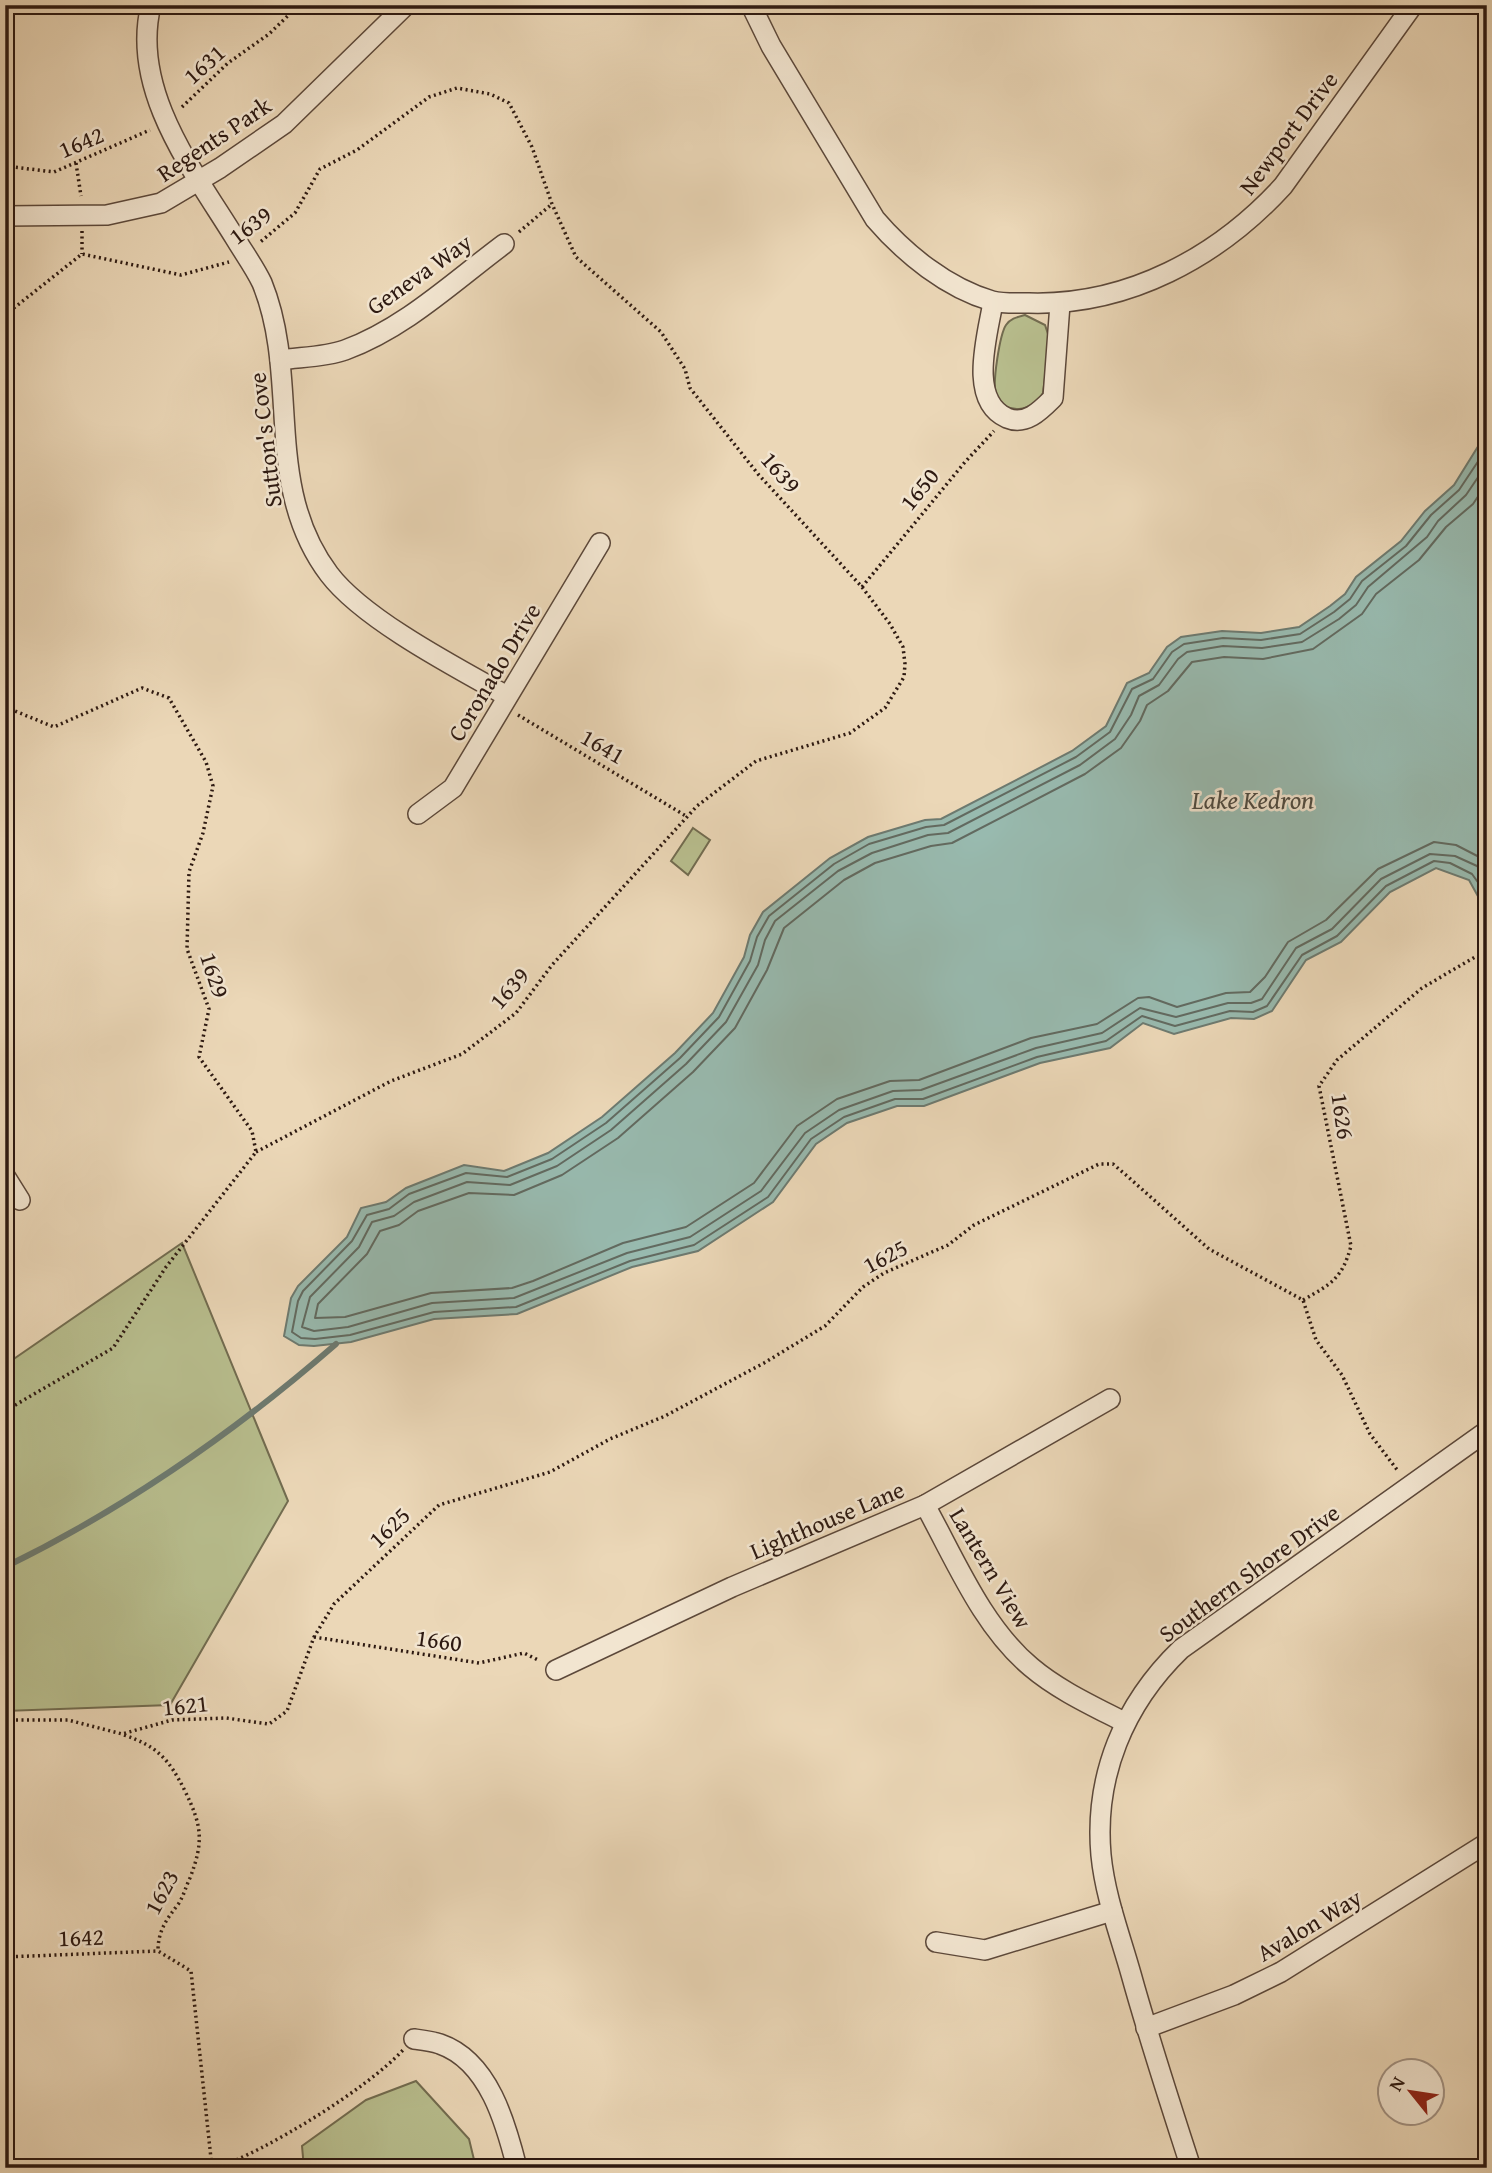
<svg xmlns="http://www.w3.org/2000/svg" width="1492" height="2173" viewBox="0 0 1492 2173" font-family="'Gentium Book Plus',serif">
  <rect width="100%" height="100%" fill="#ebd7b7"/>
  <filter id="stains"><feTurbulence type="fractalNoise" baseFrequency=".00286" numOctaves="4"/><feColorMatrix values="0 0 0 0 .2 0 0 0 0 .09 0 0 0 0 .02 0 0 0 .5 -.17"/></filter>
  <radialGradient id="worn" r=".72"><stop offset=".6" stop-color="#630" stop-opacity="0"/><stop offset="1" stop-color="#630" stop-opacity=".3"/></radialGradient>
  <g fill="#b8be8e" stroke="#726c50" stroke-width="2">
    <path d="M1025 315 1045 325 1050 340 1043 393C1033 411 1005 417 996 394 992 383 1000 334 1006 325 1011 318 1018 317 1025 315Z"/>
    <path d="M693 828 710 840 688 875 671 861Z"/>
    <path d="M182 1243 288 1501 170 1705 5 1711V1365Z"/>
    <path d="M416 2081 469 2139 476 2168H304L302 2146 366 2100Z"/>
  </g>
  <path fill="#98baaf" stroke="#6d7a70" stroke-width="2" d="M1487 432V903L1480 900 1469 880 1436 868 1390 892 1341 942 1306 960 1272 1011 1254 1019 1231 1018 1174 1034 1143 1023 1110 1048 1040 1063 924 1106H897L847 1123 816 1144 773 1202 698 1251 632 1267 517 1314 434 1319 351 1342 314 1346 299 1345 284 1336 291 1298 298 1286 347 1237 361 1208 386 1202 406 1188 464 1165 504 1171 548 1153 602 1117 675 1053 713 1013 744 957 750 935 763 912 830 858 868 837 925 820 941 819 1072 751 1106 726 1127 683 1149 673 1167 647 1181 637 1222 631 1261 633 1299 627 1330 606 1345 594 1356 577 1401 541 1425 511 1454 485Z"/>
  <g fill="none" stroke-linecap="round" stroke-linejoin="round">
    <g stroke="#626a60" stroke-width="2">
      <path d="M1487 448 1459 490 1431 515 1406 546 1362 581 1350 599 1334 612 1300 634 1261 640 1223 638 1184 644 1172 652 1153 679 1132 689 1110 732 1076 757 944 825 926 827 869 844 834 864 769 916 757 937 750 961 719 1017 680 1058 606 1123 552 1159 507 1177 466 1173 409 1194 389 1209 367 1215 352 1241 303 1291 298 1301 292 1332 301 1338 315 1339 350 1335 434 1312 516 1307 630 1261 694 1245 768 1197 811 1139 844 1117 895 1099H923L1037 1057 1106 1041 1142 1016 1175 1026 1230 1011 1253 1012 1267 1006 1302 955 1337 936 1386 886 1434 861 1450 863 1472 874 1487 895"/>
      <path d="M1487 464 1466 495 1438 521 1427 537 1368 587 1356 605 1339 619 1302 642 1262 648 1223 646 1187 652 1178 659 1159 685 1139 696 1131 715 1115 739 1080 765 948 833 928 835 872 853 838 871 775 921 765 940 758 965 726 1022 686 1064 611 1130 557 1166 510 1185 467 1182 414 1202 394 1216 372 1222 359 1247 310 1297 302 1327 314 1331 348 1327 432 1303 514 1298 627 1253 690 1237 761 1191 805 1133 839 1110 893 1091 921 1090 1036 1048 1102 1033 1140 1008 1176 1017 1228 1003H1251L1262 999 1296 948 1332 929 1381 879 1430 854 1455 856 1477 866 1487 879"/>
      <path d="M1487 483 1473 504 1446 527 1419 560 1376 594 1362 614 1313 649 1263 659 1224 657 1192 662 1168 691 1147 705 1140 721 1121 748 1085 774 952 843 931 846 875 863 844 880 784 928 767 970 735 1028 693 1072 618 1138 562 1175 514 1195 469 1193 418 1211 399 1225 380 1231 367 1254 318 1304 315 1318 345 1317 431 1293 512 1288 533 1281 623 1243 686 1227 754 1183 797 1126 837 1099 890 1081 919 1080 1031 1038 1097 1024 1138 998 1149 997 1177 1007 1226 993 1250 992 1265 977 1288 942 1326 920 1378 869 1434 842 1456 845 1487 861"/>
    </g>
    <path stroke="#6d7a70" stroke-width="6" d="M5 1567C124 1509 236 1431 336 1344"/>
    <g stroke="#5c483a" stroke-width="22">
      <g id="street">
        <path d="M151 5C130 90 193 170 235 238 244 253 255 268 262 283 301 379 262 485 329 574 363 619 455 667 507 696"/>
        <path d="M751 5 771 46 875 219C905 254 947 288 992 301 1003 304 1018 303 1029 303 1128 306 1218 257 1283 186L1413 5"/>
        <path d="M5 216 107 215 161 203 220 168 284 124 406 5"/>
        <path d="M993 302C988 334 967 400 1007 418 1026 426 1041 410 1053 398L1060 304"/>
        <path d="M280 360C301 357 326 357 345 350 405 328 453 282 504 244"/>
        <path d="M418 814 453 788 600 543"/>
        <path d="M5 1176 20 1200"/>
        <path d="M925 1505C955 1559 982 1626 1031 1667 1058 1690 1093 1706 1124 1722"/>
        <path d="M556 1670 732 1587 925 1505 1110 1399"/>
        <path d="M936 1942 985 1950 1112 1911"/>
        <path d="M1146 2028 1234 1995 1281 1972 1487 1843"/>
        <path d="M414 2039C422 2040 432 2041 440 2044 489 2061 506 2124 517 2168"/>
        <path d="M1191 2168C1170 2103 1149 2039 1131 1974 1120 1935 1105 1896 1101 1855 1094 1776 1124 1704 1181 1649L1487 1431"/>
      </g>
    </g>
    <g stroke="#2d1911" stroke-width="3.5" stroke-dasharray="2 3.5" stroke-linecap="butt">
      <path d="M182 107 228 63 269 34 299 5"/>
      <path d="M76 163 81 196"/>
      <path d="M5 166 54 172 150 130"/>
      <path d="M82 231V254"/>
      <path d="M519 232 552 204"/>
      <path d="M5 315 82 254 181 275 229 262"/>
      <path d="M862 587 965 462 994 431"/>
      <path d="M5 707 54 727 142 688 169 698 206 762 213 786 203 833 189 872 187 949 209 1009 199 1057 252 1131 256 1152 166 1267 113 1348 5 1411"/>
      <path d="M518 715 686 816"/>
      <path d="M256 1152 391 1081 462 1054 516 1013 552 965 697 806 756 761 850 733 885 708 904 677 905 664 903 647 890 624 862 587 758 474 690 388 685 369 661 332 576 257 552 204 532 147 509 103 490 94 457 88 429 97 357 150 320 169 295 213 259 243"/>
      <path d="M1303 1300C1331 1284 1342 1279 1351 1246L1319 1086 1337 1060 1422 988 1475 957 1487 959"/>
      <path d="M314 1637 479 1663 524 1653 540 1661"/>
      <path d="M5 1720H68L122 1734 172 1720 226 1718 269 1724 287 1711 314 1637 334 1604 439 1505 550 1472 610 1439 665 1416 764 1363 825 1326 863 1287 884 1273 948 1245 974 1225 1099 1164H1113L1126 1175 1209 1249 1303 1300 1316 1340 1342 1375 1370 1434 1398 1471"/>
      <path d="M124 1735C157 1746 169 1759 185 1791 202 1826 204 1841 190 1878 186 1886 184 1895 179 1903 167 1919 158 1930 158 1951L191 1971 212 2168"/>
      <path d="M5 1957 158 1951"/>
      <path d="M216 2168C266 2151 367 2089 403 2050"/>
    </g>
    <use href="#street" stroke="#f2e5d0" stroke-width="19"/>
  </g>
  <g text-anchor="middle" dominant-baseline="central" stroke-width="5" stroke-linejoin="round" paint-order="stroke">
    <g font-size="24" fill="#2d1911" stroke="#f2e5d0">
      <text transform="translate(204 64) rotate(-42)">1631</text>
      <text transform="translate(1288 133) rotate(-53)">Newport Drive</text>
      <text transform="translate(214 139) rotate(-34)">Regents Park</text>
      <text transform="translate(81 142) rotate(-23)">1642</text>
      <text transform="translate(250 225) rotate(-37)">1639</text>
      <text transform="translate(419 274) rotate(-35)">Geneva Way</text>
      <text transform="translate(265 440) rotate(-97)">Sutton's Cove</text>
      <text transform="translate(781 472) rotate(49)">1639</text>
      <text transform="translate(919 489) rotate(-51)">1650</text>
      <text transform="translate(494 672) rotate(-59)">Coronado Drive</text>
      <text transform="translate(603 746) rotate(30)">1641</text>
      <text transform="translate(215 975) rotate(72)">1629</text>
      <text transform="translate(509 988) rotate(-49)">1639</text>
      <text transform="translate(1343 1116) rotate(82)">1626</text>
      <text transform="translate(885 1256) rotate(-28)">1625</text>
      <text transform="translate(827 1520) rotate(-23)">Lighthouse Lane</text>
      <text transform="translate(389 1527) rotate(-44)">1625</text>
      <text transform="translate(991 1568) rotate(59)">Lantern View</text>
      <text transform="translate(1249 1573) rotate(-36)">Southern Shore Drive</text>
      <text transform="translate(439 1640) rotate(8)">1660</text>
      <text transform="translate(185 1705) rotate(-6)">1621</text>
      <text transform="translate(161 1892) rotate(-62)">1623</text>
      <text transform="translate(1309 1925) rotate(-31)">Avalon Way</text>
      <text transform="translate(81 1937) rotate(-2)">1642</text>
    </g>
    <g font-size="26" font-style="italic" fill="#4d4940" stroke="#f2e5d0">
      <text x="1253" y="799">Lake Kedron</text>
    </g>
  </g>
  <rect width="1492" height="2173" fill="none" stroke="#ebd7b7" stroke-width="28"/>
  <rect x="7" y="7" width="1478" height="2159" fill="none" stroke="#2d1911" stroke-width="3.5"/>
  <rect x="14" y="14" width="1464" height="2145" fill="none" stroke="#2d1911" stroke-width="2"/>
  <g transform="translate(1411 2092) rotate(300)"><circle r="33" fill="#f2e5d0" stroke="#a39384" stroke-width="2"/>
  <path d="M0-5L12 26L0 18L-12 26Z" fill="#8f2418"/>
  <text y="-10" font-size="19" font-weight="bold" text-anchor="middle" fill="#2d1911">N</text>
  </g>
  <rect width="100%" height="100%" filter="url(#stains)"/>
  <rect width="100%" height="100%" fill="url(#worn)"/>
</svg>
